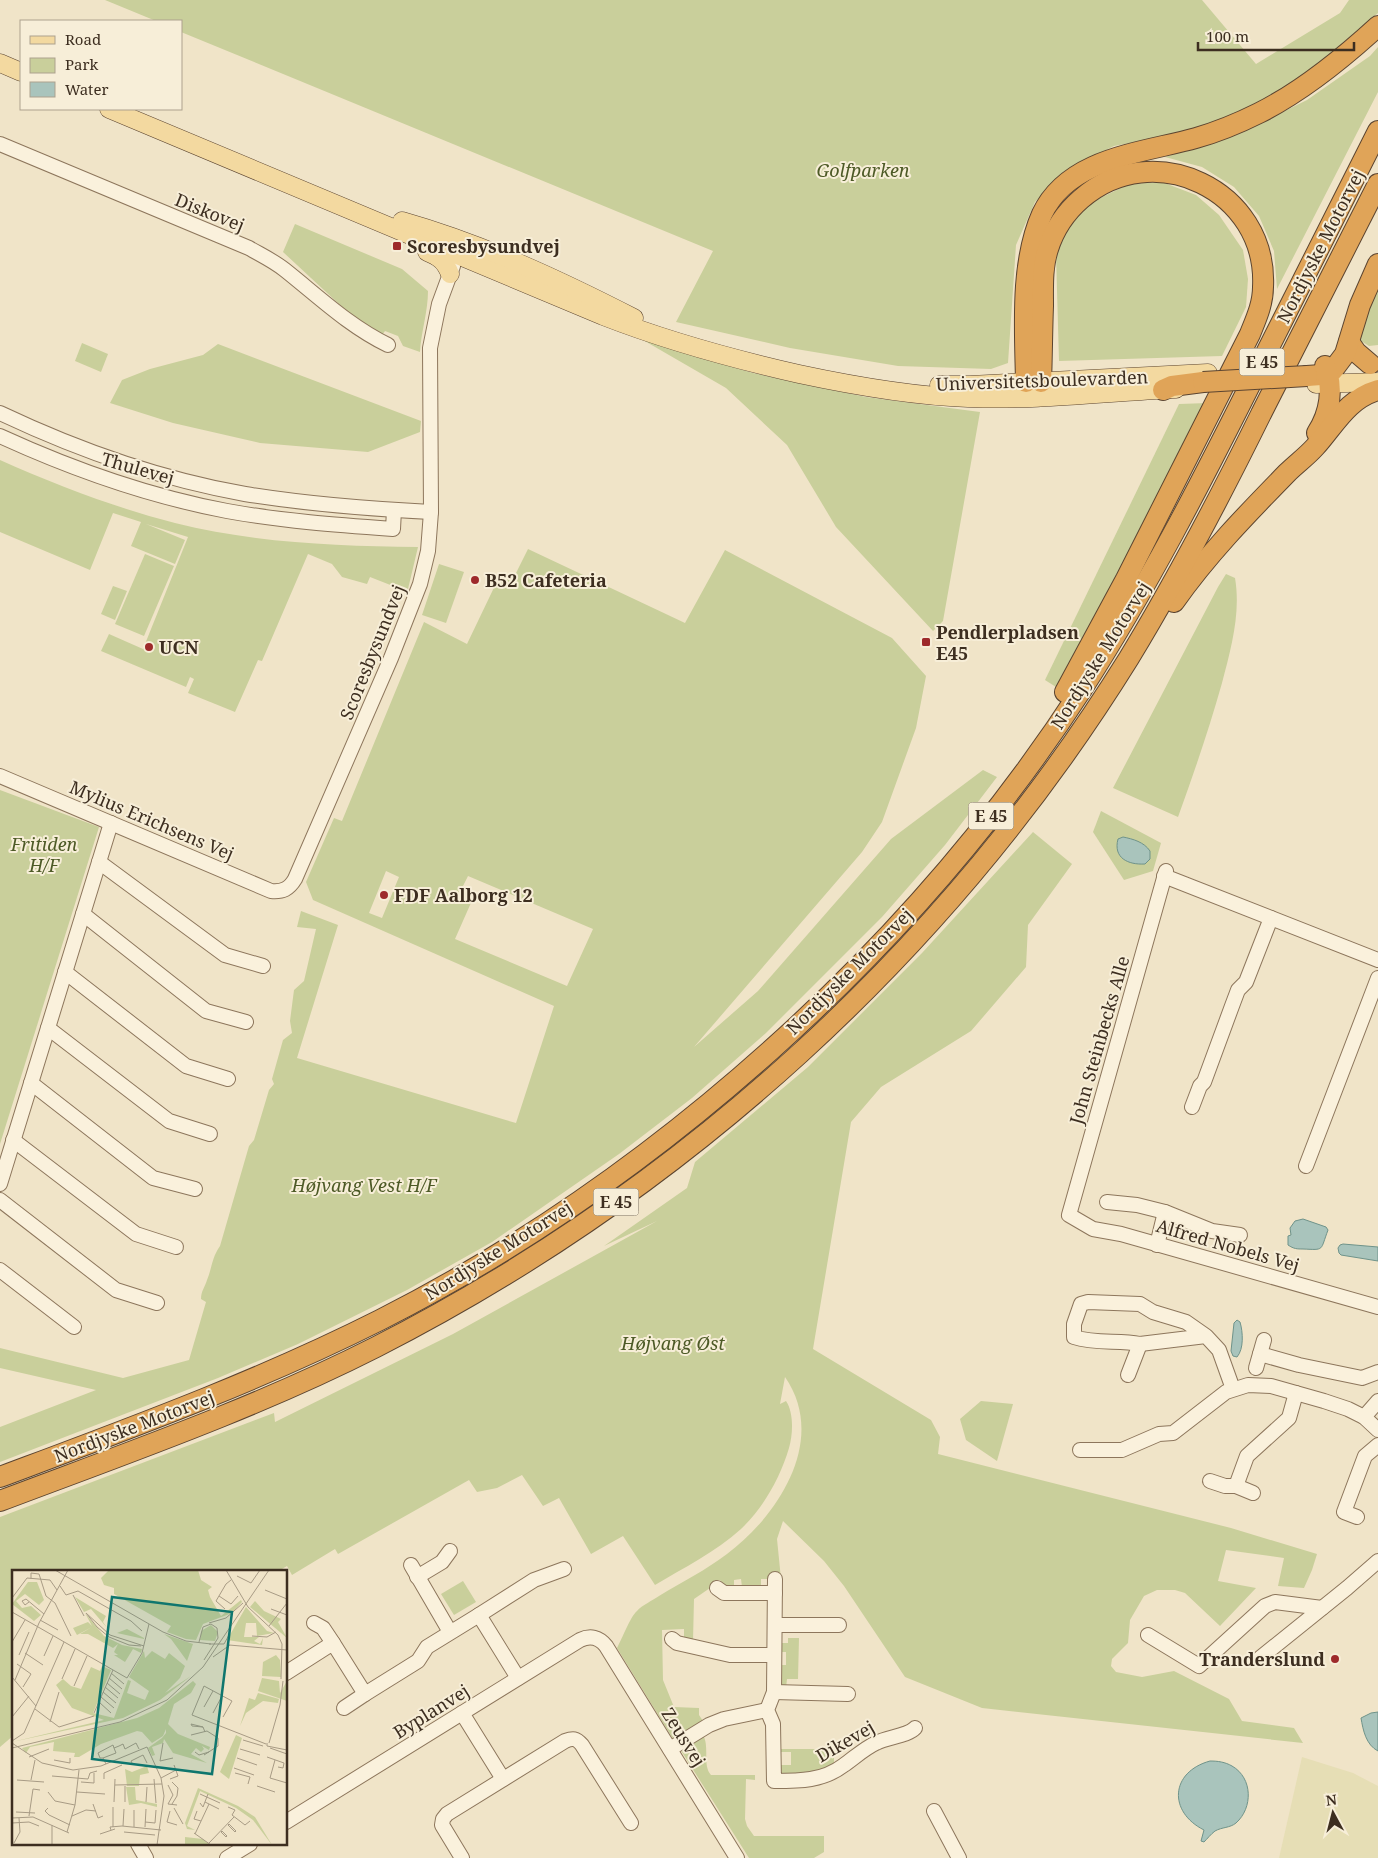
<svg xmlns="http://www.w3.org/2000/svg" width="1378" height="1858" viewBox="0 0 1378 1858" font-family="'Noto Serif',serif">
  <rect width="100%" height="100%" fill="#f0e4c8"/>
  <path fill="#e6deb5" d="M1302 1757 1353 1773 1378 1786V1858H1279Z"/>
  <g fill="#c9cf9b" fill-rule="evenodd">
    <path d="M105 0H1202L1256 64 1340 13 1349 0H1378V13L1317 65 1266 100 1189 132 1114 146 1063 172 1035 202 1016 245 1008 363 991 369 898 366 790 348 676 322 713 251 181 32V21H156Z"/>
    <path d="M1378 47V92L1277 289 1274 251 1259 216 1234 187 1202 167 1165 157 1238 134 1307 100 1370 56Z"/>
    <path d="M1162 182 1196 195 1219 215 1243 250 1248 279 1246 307 1222 356 1059 361 1056 255 1068 225 1092 202 1129 184Z"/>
    <path d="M295 224 402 269 428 291C428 312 421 332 420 352L403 346 398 336 385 331 382 335 353 317 283 252Z"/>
    <path d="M1378 288V345L1369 346 1361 341 1360 331Z"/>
    <path d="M643 340 753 373 866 397 980 412 943 621 933 631 836 527 787 445 726 388Z"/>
    <path d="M82 343 108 354 101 372 75 361Z"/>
    <path d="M218 344 421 421 420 432 368 452 260 443 173 423 110 403 122 380 150 369 203 355Z"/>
    <path d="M1208 403 1076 654 1056 687 1045 680 1179 404Z"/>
    <path d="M0 460C56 485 116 508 175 523 255 543 337 546 418 547L408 589 398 588 370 577 367 584 342 577 332 564 308 554 262 661 258 660 235 712 188 693 194 679 190 677 186 687 101 651 109 634 143 649 188 537 146 524 185 540 175 564 131 546 141 522 113 513 90 570 0 532Z"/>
    <path d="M528 549 685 623 725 550 892 638 926 676 916 728 882 822 862 852 694 1047 758 991 891 839 983 770 997 777 945 845 882 917 766 1033 692 1098 619 1154 492 1242 407 1290 298 1344 218 1378 0 1462V1427L96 1390 0 1368V1348L123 1378 189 1360 206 1302 201 1299C201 1291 205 1287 207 1280 212 1268 212 1257 220 1246L249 1146 254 1140 269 1090 274 1084 272 1079 283 1040 292 1033 290 1021 294 990 304 981 316 929 297 927 301 911 338 925 297 1058 516 1123 554 1006 313 900 306 882 334 818 342 821 424 622 467 644 501 573 513 579ZM386 871 399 877 382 918 369 913ZM468 876 593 929 567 986 455 939 474 896 461 890Z"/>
    <path d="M145 554 174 566 144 636 115 624Z"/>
    <path d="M439 564 464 572 446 623 422 615Z"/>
    <path d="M1226 574 1235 578C1241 613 1231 649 1222 683 1209 729 1194 773 1178 817L1113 788 1218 587Z"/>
    <path d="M113 586 127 591 115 620 101 614Z"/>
    <path d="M0 790 99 827 0 1144Z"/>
    <path d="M1101 811 1161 843 1153 871 1124 880 1093 832Z"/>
    <path d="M1033 832 1072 864 1028 925 1026 967 971 1031 881 1087 851 1122 813 1349 931 1420 940 1437 938 1454 1231 1528 1317 1554 1312 1570 1304 1588 1278 1586 1284 1558 1226 1550 1218 1581 1256 1588 1220 1626 1185 1593 1175 1590H1157L1144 1596 1130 1620 1128 1643 1112 1659 1111 1666 1116 1672 1142 1677 1174 1671 1229 1699 1242 1721 1294 1728 1303 1743 982 1708 905 1677 844 1586 824 1561 783 1521 777 1539 781 1579H761V1588L742 1587 741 1579 734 1580V1587H724L720 1580H715L710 1588 694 1599 693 1641 684 1639V1629L662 1630 663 1680 674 1707 699 1708V1715L703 1721 673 1739 617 1648C622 1639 630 1617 637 1611 642 1605 652 1601 659 1596 682 1582 706 1570 727 1554 779 1515 828 1439 785 1377L780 1404 786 1401C794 1413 793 1434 789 1448 780 1478 764 1507 741 1529 716 1552 683 1568 655 1585L623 1536 591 1554 559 1498 543 1506 522 1475 497 1488 477 1492 469 1480 338 1554 335 1549 292 1575 287 1566 277 1572H14V1735L0 1747V1517L274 1413 275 1422 453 1334 657 1221 604 1246 687 1188 695 1162 808 1067 922 953Z"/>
    <path d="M981 1401 1013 1404 997 1461 966 1440 960 1419Z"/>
    <path d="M463 1581 476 1602 454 1615 441 1594Z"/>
    <path d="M788 1638H799L798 1679H787L786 1688 780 1685 778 1665H786V1652H779V1648H782V1643H788Z"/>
    <path d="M703 1735C710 1747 702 1765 711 1775H755V1780L746 1779 745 1819 747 1826 754 1836H824V1852L814 1858H749L680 1749Z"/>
    <path d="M779 1749H834V1766L821 1773 781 1775 779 1765H791V1752H779Z"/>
  </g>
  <g fill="#a9c4bc" stroke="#6f938a">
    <path d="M1123 837C1133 839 1144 842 1150 851V859L1145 864C1128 865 1113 858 1118 839Z"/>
    <path d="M1303 1219 1326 1227 1328 1230C1320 1251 1325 1250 1303 1249 1297 1249 1294 1249 1288 1245V1236L1291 1235 1290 1228 1295 1221Z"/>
    <path d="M1343 1244 1378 1247V1261L1341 1255 1339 1253 1338 1248 1340 1245Z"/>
    <path d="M1237 1320 1240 1322C1243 1332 1244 1349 1237 1357L1233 1356 1231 1351 1234 1323Z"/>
    <path d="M1378 1712V1751C1366 1745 1363 1730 1361 1718L1371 1713Z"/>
    <path d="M1210 1761C1218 1761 1225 1762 1232 1766 1253 1778 1253 1808 1236 1823 1230 1828 1222 1827 1215 1831 1211 1834 1207 1839 1204 1842L1201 1841 1204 1830C1168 1812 1170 1772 1210 1761Z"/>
  </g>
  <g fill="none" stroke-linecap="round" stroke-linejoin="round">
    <g stroke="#8d765c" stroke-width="16">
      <g id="minor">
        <path d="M0 144 249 248C261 255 274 261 285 270 319 297 349 326 388 345"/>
        <path d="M0 413C78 450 160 479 245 494 307 504 369 509 431 512"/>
        <path d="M0 436C72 469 148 496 227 511 282 521 337 525 393 529L394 510"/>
        <path d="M0 776 271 891C283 892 289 889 295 879L391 658 420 584 428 551 431 512 430 348 439 304 453 266"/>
        <path d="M99 862 225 955 263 966"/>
        <path d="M1166 871 1069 1215 1093 1229 1121 1234 1378 1307"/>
        <path d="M1164 876 1378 960"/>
        <path d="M83 914 206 1011 246 1022"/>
        <path d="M65 972 186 1066 228 1079"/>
        <path d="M48 1028 169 1121 210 1134"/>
        <path d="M31 1083 153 1178 195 1189"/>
        <path d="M1192 1107 1200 1086 1204 1082 1232 1006 1238 990 1246 982 1271 918"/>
        <path d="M13 1140 136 1234 176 1247"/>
        <path d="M1306 1166 1378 978"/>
        <path d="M0 1184 111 823"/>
        <path d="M0 1200 116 1290 157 1303"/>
        <path d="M1107 1202 1137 1205 1165 1212 1212 1231 1240 1235"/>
        <path d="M1157 1245 1165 1212"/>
        <path d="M0 1270 74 1327"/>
        <path d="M1206 1336 1186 1322 1153 1312 1140 1304 1088 1302 1081 1304 1074 1324V1337C1095 1344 1118 1340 1140 1344L1206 1336 1219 1350 1233 1389"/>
        <path d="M1264 1340 1260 1354 1299 1365 1362 1378 1378 1372"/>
        <path d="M1256 1368 1260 1354"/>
        <path d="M1128 1375 1140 1344"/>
        <path d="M1364 1417 1378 1401"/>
        <path d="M1080 1450H1122L1159 1434 1173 1433 1226 1392 1248 1385 1271 1386 1324 1401 1348 1409 1364 1417 1378 1430"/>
        <path d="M1210 1481 1225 1486H1236L1253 1493"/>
        <path d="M1236 1486 1247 1456 1289 1418 1296 1393"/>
        <path d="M1357 1517 1344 1512 1365 1456 1378 1445"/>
        <path d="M411 1565 450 1632"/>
        <path d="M417 1577 442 1562 450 1551"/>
        <path d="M775 1579 774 1692 767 1710 773 1724 774 1781C800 1781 823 1781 844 1765 854 1758 865 1748 876 1743 887 1737 908 1736 915 1728"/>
        <path d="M717 1588 724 1593H775"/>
        <path d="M479 1615 534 1580 564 1569"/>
        <path d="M314 1623 323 1628 333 1643"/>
        <path d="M775 1625H839"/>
        <path d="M1148 1635 1199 1666 1265 1606 1275 1602 1322 1608"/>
        <path d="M672 1639 677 1643 730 1655H774"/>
        <path d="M1260 1658 1347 1588 1378 1561"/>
        <path d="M286 1673 333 1643 365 1694 418 1661 427 1647 479 1615 518 1678"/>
        <path d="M774 1692 848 1694"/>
        <path d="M344 1708 365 1694"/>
        <path d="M462 1713 503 1779"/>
        <path d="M670 1749 709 1725 724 1719 767 1710"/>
        <path d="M934 1811 959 1858"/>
        <path d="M286 1822 580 1640C590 1635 599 1637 606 1646L737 1858"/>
        <path d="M138 1844 146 1858"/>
        <path d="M227 1858 250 1844"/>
        <path d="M462 1858 442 1825 443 1819 447 1814 565 1741C573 1738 576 1738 582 1745L631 1823"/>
      </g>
    </g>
    <g stroke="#5b4430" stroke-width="19">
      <g id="major">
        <path d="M0 63 21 72"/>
        <path d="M109 109 603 316C667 341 733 359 799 374 855 386 911 396 968 398 1037 401 1107 392 1176 389"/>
        <path d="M402 221C483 244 560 280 634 318"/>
        <path d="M427 252C439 257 445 261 450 274"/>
        <path d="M1316 384 1378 382"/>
        <path d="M939 385H970L1208 373"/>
      </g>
    </g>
    <g stroke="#5b4430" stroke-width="22">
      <g id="highway">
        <path d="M1349 342 1356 352 1370 364"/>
        <path d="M1307 376 1321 375 1333 370 1345 354 1360 305 1378 264"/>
        <path d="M1026 382C1025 329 1020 263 1042 214 1069 157 1143 153 1196 138 1217 132 1239 123 1259 113 1303 91 1342 59 1378 26"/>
        <path d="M1041 382C1042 357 1042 331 1043 306 1043 287 1042 267 1048 249 1054 230 1066 212 1081 199 1153 136 1268 190 1263 287 1263 304 1256 319 1250 334L1126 579 1065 692"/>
        <path d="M1163 390 1172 386 1203 382"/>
        <path d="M1317 433C1330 413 1334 388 1325 366"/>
        <path d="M1174 602C1207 555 1247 514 1287 473 1296 464 1306 457 1315 447 1335 425 1347 399 1378 390"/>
        <path d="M0 1477C128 1429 257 1382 380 1320 656 1180 914 949 1082 689 1147 588 1202 481 1256 373 1297 293 1337 212 1378 131"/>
        <path d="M0 1501C127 1453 256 1408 376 1347 684 1190 947 951 1129 658 1177 579 1220 497 1261 414 1300 337 1339 260 1378 184"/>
      </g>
    </g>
    <use href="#minor" stroke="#faf1dc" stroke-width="14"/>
    <use href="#major" stroke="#f3d9a0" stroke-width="18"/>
    <use href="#highway" stroke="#e0a458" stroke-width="20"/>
    <g stroke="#5b4430" stroke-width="22" stroke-linecap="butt">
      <path id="highway-bridge" d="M1203 382 1307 376"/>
    </g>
    <use href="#highway-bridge" stroke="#e0a458" stroke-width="20"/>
  </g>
  <g fill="#9e2a2b" stroke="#f7eed8" stroke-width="2">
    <rect x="392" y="241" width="10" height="10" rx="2.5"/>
    <circle cx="475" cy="580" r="5"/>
    <rect x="921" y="637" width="10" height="10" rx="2.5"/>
    <circle cx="149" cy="647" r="5"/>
    <circle cx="384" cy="895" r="5"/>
    <circle cx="1335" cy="1659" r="5"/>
  </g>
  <g text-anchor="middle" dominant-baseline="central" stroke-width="4" stroke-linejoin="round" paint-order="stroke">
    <g fill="#f7eed8" stroke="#756857" stroke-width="1">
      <rect x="1239.5" y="348.5" width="45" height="27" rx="4"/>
      <rect x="968.5" y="802.5" width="45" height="27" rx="4"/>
      <rect x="593.5" y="1188.5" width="45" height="27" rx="4"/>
    </g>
    <g font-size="16" font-weight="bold" fill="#3d2e20">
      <text x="1262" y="362">E 45</text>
      <text x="991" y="816">E 45</text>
      <text x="616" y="1202">E 45</text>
    </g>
    <g font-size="18" font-style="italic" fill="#4d5a26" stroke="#f7eed8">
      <text x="863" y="170">Golfparken</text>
      <text x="44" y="844">Fritiden<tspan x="44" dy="21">H/F</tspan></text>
      <text x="364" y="1185">Højvang Vest H/F</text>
      <text x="673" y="1343">Højvang Øst</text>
    </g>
    <g font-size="18" fill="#3d2e20" stroke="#f7eed8">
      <text transform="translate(210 212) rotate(22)">Diskovej</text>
      <text transform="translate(1320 246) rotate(-63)">Nordjyske Motorvej</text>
      <text transform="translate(1042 380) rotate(-2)">Universitetsboulevarden</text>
      <text transform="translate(138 468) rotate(16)">Thulevej</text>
      <text transform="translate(372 652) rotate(-68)">Scoresbysundvej</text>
      <text transform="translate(1100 655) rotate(-58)">Nordjyske Motorvej</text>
      <text transform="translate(152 820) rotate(23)">Mylius Erichsens Vej</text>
      <text transform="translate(849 971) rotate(-45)">Nordjyske Motorvej</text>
      <text transform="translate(1099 1040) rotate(-74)">John Steinbecks Alle</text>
      <text transform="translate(1228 1245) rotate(16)">Alfred Nobels Vej</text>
      <text transform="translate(498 1250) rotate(-32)">Nordjyske Motorvej</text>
      <text transform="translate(134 1426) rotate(-21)">Nordjyske Motorvej</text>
      <text transform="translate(431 1711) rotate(-32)">Byplanvej</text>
      <text transform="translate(684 1737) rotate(58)">Zeusvej</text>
      <text transform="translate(845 1741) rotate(-30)">Dikevej</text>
    </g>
    <g font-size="18" font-weight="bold" fill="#3d2e20" stroke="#f7eed8" text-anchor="start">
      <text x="407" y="246">Scoresbysundvej</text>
      <text x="485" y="580">B52 Cafeteria</text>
      <text x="936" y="632">Pendlerpladsen<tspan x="936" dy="21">E45</tspan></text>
      <text x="159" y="647">UCN</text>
      <text x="394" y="895">FDF Aalborg 12</text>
      <text x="1325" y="1659" text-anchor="end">Tranderslund</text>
    </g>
  </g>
  <g transform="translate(12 1570)">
    <rect width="275" height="275" fill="#f0e4c8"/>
    <path d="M97 0H186L189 10 200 17 196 20 198 27 209 46 229 30 230 32 220 43 191 54 184 70 174 69 155 62 159 56 102 24V18L92 15 89 8ZM16 12H25L32 30 27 35 13 24 4 31 10 38 19 36 29 45 22 51 0 34ZM63 27 94 46 91 52 96 59 79 39 72 42ZM243 31 252 41 269 49 266 52 275 68 238 37ZM234 37 255 61 262 63 245 66 244 53H234L232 67H247L242 71 248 74 251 68 250 75 215 70ZM73 43 92 66 110 75 130 79 129 83 121 79 113 92 102 85H106L102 82 106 74 101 78 76 64H68L80 57 65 65 61 58 76 52 80 56ZM199 55 206 62 203 71 188 70 189 61ZM115 59 132 68V69L105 63ZM152 64 181 74 175 91 159 69ZM132 81 133 88 140 81 153 89 157 83 173 96 168 108 153 123 179 106 148 130 111 148 0 172 92 150 60 138 44 115 51 109 59 116 69 119 79 97 88 101 90 96 99 100 81 143 102 148 116 110 119 111 115 123 133 130 137 121 117 107ZM264 85 268 90 269 107 250 106 251 92ZM250 108 267 111 268 123 275 111V131L246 121ZM181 111 184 114 179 123 162 134 156 154 166 164 198 177 197 180 190 176 192 179 189 182 184 178 179 184 195 193 161 183 152 169 151 173 140 177 143 185 140 186 136 178 150 168 154 163V159L151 166 140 173 130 162 125 161 89 174 67 187H62L63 183 41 181 42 172 18 177 14 183 10 178 125 148 147 138ZM246 123 267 129 266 133 251 131 234 143 228 156 237 128 243 130ZM224 165 230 168 217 209 208 202ZM135 196 137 203 128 205 127 216H115L113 199 120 202ZM114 217H123L124 230 145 234V237L129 233 117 235ZM186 218 226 236 243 247 260 275 241 250 224 238 188 221 175 256 183 260 175 259 173 253ZM173 267 191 269 198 275H173Z" fill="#c9cf9b"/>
    <path fill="none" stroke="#a89b85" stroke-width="1" d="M43 0 151 62 174 71 199 74M214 0 236 37 266 65 270 74 269 109M225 6 239 13 248 0M19 9V3L27 4 34 26 43 33 59 66M48 16 54 25 66 21 119 51 130 61M253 20 275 29M61 25 72 46M207 26 219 34 226 26M0 28 15 8 38 10 45 20M17 32 13 35 10 31 14 29 32 44M213 39 204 31 214 14 219 10M259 39 275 45M0 42 115 108 130 83 137 54M28 50 46 60M197 53 214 48 231 33M257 56 275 33M240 66 255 67 264 62M0 72 13 50M187 72 191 57 199 54 205 58 206 68 192 90M197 74H212L217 65M217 75 275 80M129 76 117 75 97 67 85 57 74 43 98 65 132 76M13 83 31 95M7 85 17 62M32 86 41 66M201 87 218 75M5 94 19 104 11 117M99 103 112 114M0 107 24 136M97 108 110 119M50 109 63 79M3 110 27 53 56 0M95 113 108 124M62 116 75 86M192 116 180 145 254 174M192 116 220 131 211 147M93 117 106 128M91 122 104 133M89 127 102 138M87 132 99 143M192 137 201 121M23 139 47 157 82 146M82 143 101 100M201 143 210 126M0 147 17 126M38 152 47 122M191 157 179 154 180 156 191 157 193 162M179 165 195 161 206 168V176L192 185M231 170 251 176M0 171 12 163 52 72M0 173 30 193 61 200 89 196 135 177 149 208 152 226 145 275M151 173 148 191 161 188M255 173V176L275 180M257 173 268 135 271 111M0 178 108 152 155 130 191 97 257 0M258 178 275 184M228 179 248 185M183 182 187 185 197 182M17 187 37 179M255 187 272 193 271 198 266 197M91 188H88L86 183 101 175 102 178M225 188 245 195M42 190 58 193V188M263 190 258 208 275 213M94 194 91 188 104 183 102 178 107 176 111 174 113 179 124 173 127 179M121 195 119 191 131 185 135 193M222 198 242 205M223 203 238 207 236 214M40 206 76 209 78 203 85 201M149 208 164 200M92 209V203L110 195M142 209 144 233M158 209 166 206 162 195M5 210 32 212M19 210 23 190M69 212 82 213V203M103 215 150 214M156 215 161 225 156 234 165 235M245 216 263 222M36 222 43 231 63 235M65 222 93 224M188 224 208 233M102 232 103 209M113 232V216M134 232 135 217M193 232 207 239M188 233 191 237 196 224M81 234 86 248 91 246M160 234 165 226 166 218 160 212M216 237 223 240 220 245 233 255 238 251M36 238 33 241 37 245 58 255M162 238 171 254M158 241 155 252 165 255M185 241 182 249 189 251M4 242 23 243M17 246 21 219 28 220M60 246 74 240 84 241M0 248 21 247 57 263M133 252 143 253 144 240M0 253 17 252 27 256M217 254 224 261 223 262 216 255ZM40 255V275M111 256 112 239M101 257V237M122 257V240M133 257 134 239M99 260 98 257 110 256 149 260M210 261 215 266 214 267 209 262ZM55 262 63 235 67 200M112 262 143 265M182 263 199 275M88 264 103 259M183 264 197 234M2 273 8 262 7 248M197 273 222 247"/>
    <path fill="#0f766e" fill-opacity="0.15" stroke="#0f766e" stroke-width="2.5" d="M100 27 220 42 200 204 80 189Z"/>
    <rect width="275" height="275" fill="none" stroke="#3d2e20" stroke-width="2.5"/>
  </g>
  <rect x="20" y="20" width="162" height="90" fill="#f7eed8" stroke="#ada18e"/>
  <rect x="30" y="36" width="25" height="8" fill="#f3d9a0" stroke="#ada18e"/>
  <text x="65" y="45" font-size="15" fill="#3d2e20">Road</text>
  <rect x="30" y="58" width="25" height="15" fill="#c9cf9b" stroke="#ada18e"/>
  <text x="65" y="70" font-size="15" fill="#3d2e20">Park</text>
  <rect x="30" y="82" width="25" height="15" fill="#a9c4bc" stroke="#ada18e"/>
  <text x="65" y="95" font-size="15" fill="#3d2e20">Water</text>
  <g transform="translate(1333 1813) rotate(353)" stroke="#f7eed8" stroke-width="4" paint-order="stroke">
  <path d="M0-4L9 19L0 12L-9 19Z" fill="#3d2e20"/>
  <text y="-8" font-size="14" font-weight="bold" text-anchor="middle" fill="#3d2e20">N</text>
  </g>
  <path d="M1198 42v8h156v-8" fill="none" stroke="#3d2e20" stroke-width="2.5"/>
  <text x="1206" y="42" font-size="15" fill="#3d2e20" stroke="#f7eed8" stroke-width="4" paint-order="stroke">100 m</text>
</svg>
